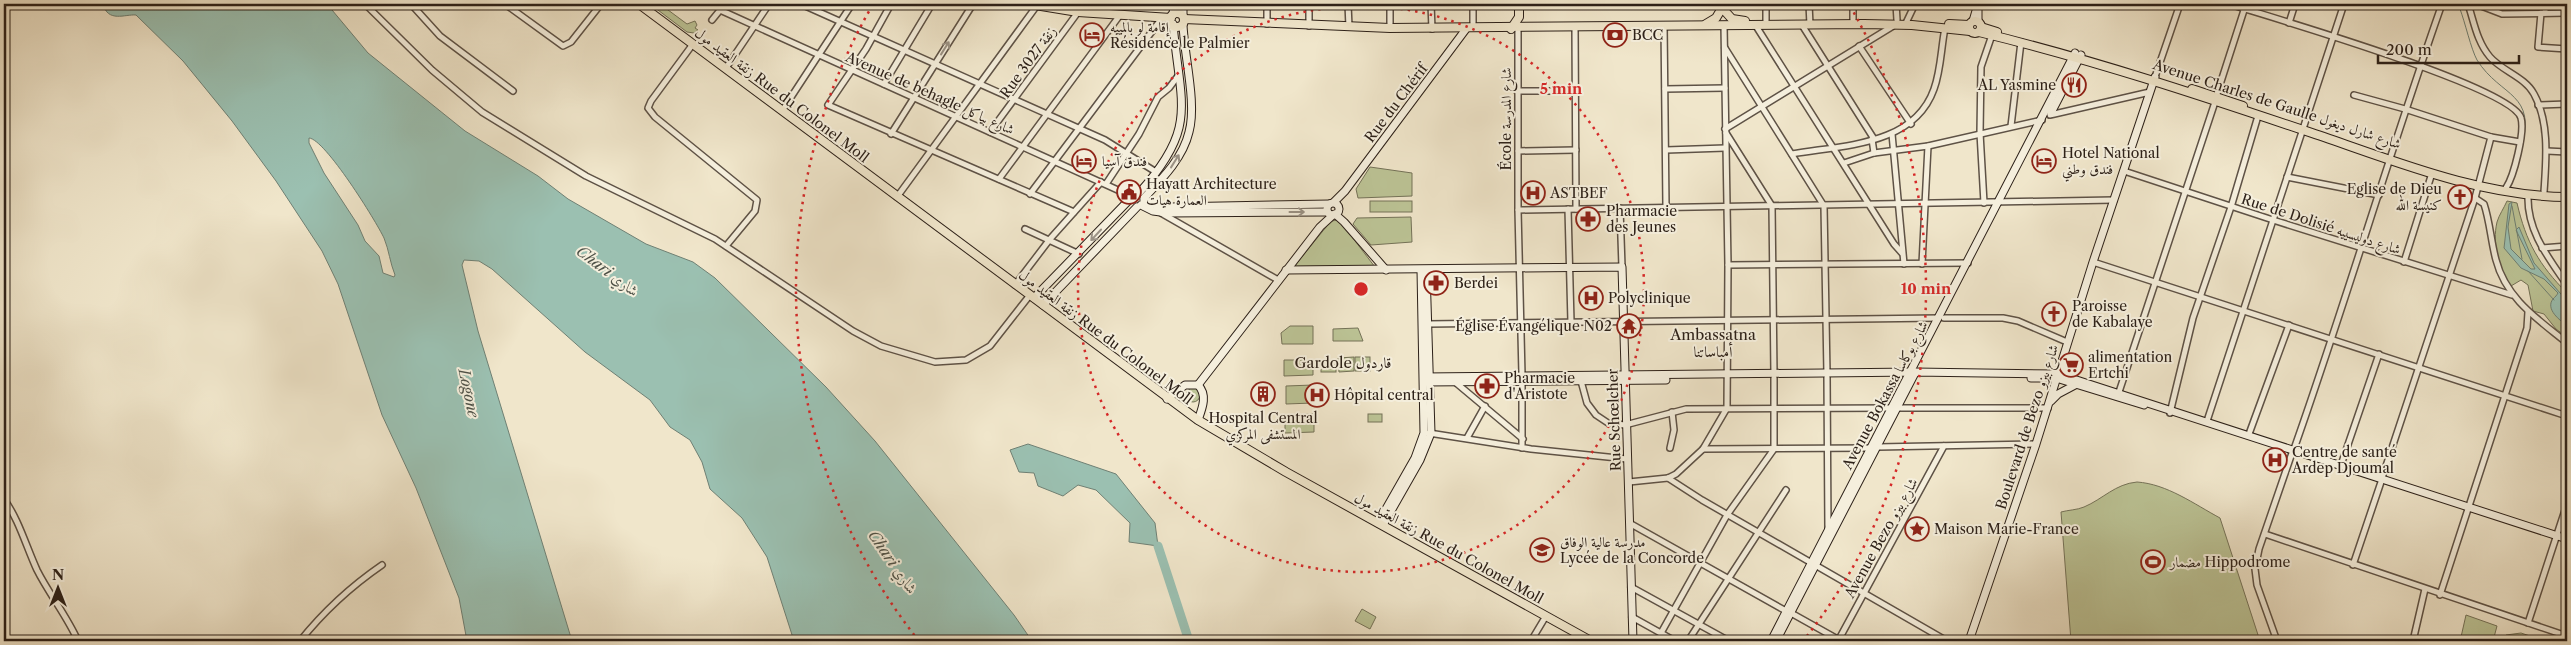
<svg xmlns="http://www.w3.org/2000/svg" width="2571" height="645" viewBox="0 0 2571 645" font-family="'Libre Caslon Text',Amiri,serif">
  <rect width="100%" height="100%" fill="#f0e6cb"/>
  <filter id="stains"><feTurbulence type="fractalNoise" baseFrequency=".004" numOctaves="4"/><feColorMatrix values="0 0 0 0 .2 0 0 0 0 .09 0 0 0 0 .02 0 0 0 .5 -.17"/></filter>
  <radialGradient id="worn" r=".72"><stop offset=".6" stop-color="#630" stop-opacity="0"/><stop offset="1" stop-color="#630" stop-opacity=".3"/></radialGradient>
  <g fill="#bcc496" stroke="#747258">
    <path d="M650 4H660L687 24 695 21 697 25 695 28 698 30 694 33 687 32Z"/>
    <path d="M1370 167 1412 173V196L1358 198 1356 189Z"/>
    <rect x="1370" y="201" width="42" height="11"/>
    <path d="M2507 201 2517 203C2526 242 2539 265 2567 293V337L2556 329 2544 314 2533 311 2528 285 2521 280 2511 286C2498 268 2492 244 2497 222 2499 215 2504 208 2507 201Z"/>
    <path d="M1411 217 1412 242 1371 245 1353 224 1357 218Z"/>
    <path d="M1339 220 1375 267 1292 269 1331 221Z"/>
    <path d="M1290 326H1313V344H1282L1281 333Z"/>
    <path d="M1358 328 1363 341H1333V329Z"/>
    <path d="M1354 357V371L1339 372 1338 358Z"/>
    <rect x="1355" y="357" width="15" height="14"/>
    <path d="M1284 360H1313V375L1284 376Z"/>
    <rect x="1321" y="365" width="15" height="7"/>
    <path d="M1313 385V403L1286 404V386Z"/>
    <circle cx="1193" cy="395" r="7"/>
    <path d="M1314 414V432L1285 433V415Z"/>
    <rect x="1368" y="414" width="14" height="8"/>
    <path d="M2137 482C2167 484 2194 504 2220 518L2260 641H2071L2061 512C2068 510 2077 510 2084 507 2103 499 2115 484 2137 482Z"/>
    <path d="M1362 609 1376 617 1370 629 1355 621Z"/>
    <path d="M2466 615 2497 626 2493 641H2474L2461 637Z"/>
    <path d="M2521 633 2545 641H2500L2506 635Z"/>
  </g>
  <g fill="#9bc0b1" stroke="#6f8074" fill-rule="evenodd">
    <path d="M103 4H327L368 53 465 131 538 176 568 199 646 244 693 262 715 278 826 387 875 441 1014 615 1032 641H794L767 557 742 518 710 489 702 462 690 440 670 427 650 400 585 352 492 269 479 261 464 260 462 265 478 331 572 641H467L459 598 416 488 382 415 338 284 322 251 276 181 232 121 183 61 136 15C125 14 108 23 103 4ZM309 138C325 139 376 221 384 238 389 250 390 263 395 275L394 277 383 273 379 256 365 241 358 225 324 173 309 143Z"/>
    <path d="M2512 202 2508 227 2511 249 2531 269H2535L2516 230 2519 227 2534 263 2567 301V325C2560 321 2545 309 2553 299 2555 297 2557 295 2558 293L2544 279 2521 268 2504 248 2509 204Z"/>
    <path d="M1028 444 1116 474 1155 523 1158 546 1129 542 1130 523 1096 490 1078 485 1063 496 1038 486 1034 473 1019 472 1010 450Z"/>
  </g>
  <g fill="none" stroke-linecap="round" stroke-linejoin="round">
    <g stroke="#6f8074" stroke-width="1">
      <path d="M2460 9C2465 22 2471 49 2477 60 2501 98 2538 92 2521 149"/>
      <path d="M2512 206 2522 259"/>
      <path d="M2528 271 2554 300"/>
    </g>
    <path stroke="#9bc0b1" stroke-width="9" d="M1158 546 1189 641"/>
    <g stroke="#5e5246" stroke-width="8">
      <g id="street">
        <path d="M365 4 432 70 482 112 586 176 715 239 853 331 881 346 935 362 966 360 990 346 1030 295"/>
        <path d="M411 4 440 36 513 91"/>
        <path d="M505 4 563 46 571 42 601 4"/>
        <path d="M801 4 1105 140 1156 172"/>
        <path d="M891 4 866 49 828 105 1074 212"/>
        <path d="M1267 4V24"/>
        <path d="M1309 4V26"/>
        <path d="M1348 4 1349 27"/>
        <path d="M1390 4V28"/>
        <path d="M1431 4 1432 29"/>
        <path d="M1473 4V28"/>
        <path d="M1809 4 1810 25"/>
        <path d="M1853 4V24"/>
        <path d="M1896 4 1897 20"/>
        <path d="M2229 4C2270 17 2513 87 2521 118 2525 132 2514 176 2506 188"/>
        <path d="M2468 4C2474 22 2477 42 2490 57 2502 71 2525 77 2534 94 2550 123 2546 161 2544 192"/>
        <path d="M2476 4 2502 14 2567 13"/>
        <path d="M720 10 1131 196"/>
        <path d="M2541 13 2538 47 2567 49"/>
        <path d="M2545 13V4"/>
        <path d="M712 20 725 4"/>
        <path d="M1766 21V4"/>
        <path d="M2289 23 2295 4"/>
        <path d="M1664 25 1666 207"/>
        <path d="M1802 25 1874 139"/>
        <path d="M1905 25 1915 4"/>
        <path d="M1756 26 1894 244 1902 253"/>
        <path d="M1575 27 1576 209"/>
        <path d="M1518 29V210L1522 375"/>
        <path d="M693 44 651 101 648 108 655 117 757 200 755 211 726 246"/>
        <path d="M1859 46 1911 124"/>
        <path d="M1725 48 1824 206 1827 374"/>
        <path d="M726 68 769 4"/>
        <path d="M2155 77 2180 4"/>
        <path d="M884 84 932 4"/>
        <path d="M1665 89 1725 88"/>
        <path d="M1517 91H1575"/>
        <path d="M2354 95 2405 109 2491 137 2475 198 2382 478"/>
        <path d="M2216 97 2246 4"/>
        <path d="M2538 105 2567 104"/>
        <path d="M782 111 852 4"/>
        <path d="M2050 115 2150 92"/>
        <path d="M2011 126 2021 42"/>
        <path d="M1725 129 1893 26"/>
        <path d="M990 132 1084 4"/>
        <path d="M1726 133 1772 206 1774 374"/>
        <path d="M891 134 973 4"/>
        <path d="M1892 134 1904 264"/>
        <path d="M2491 137 2520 142"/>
        <path d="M1872 139 1874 153"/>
        <path d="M1666 150 1725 148"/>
        <path d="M1518 151 1576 150"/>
        <path d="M2547 151 2567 152"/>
        <path d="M1792 154C1843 145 1914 146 1934 89 1941 70 1941 48 1945 28"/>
        <path d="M1844 163 1874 153 1928 146 2042 120"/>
        <path d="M2124 171 2273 220 2512 295"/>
        <path d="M2287 177 2379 195"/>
        <path d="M999 179 1120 15"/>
        <path d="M1106 184 1139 134 1158 97 1169 88 1178 76"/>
        <path d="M1030 194 1162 18"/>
        <path d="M2528 196C2527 231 2548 257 2567 285"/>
        <path d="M897 197 1038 4"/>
        <path d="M2475 198 2484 204C2490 222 2491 242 2496 260 2506 299 2539 320 2567 343"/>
        <path d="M1984 203 1980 133 1981 67 1992 35"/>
        <path d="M1620 208 1622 267"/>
        <path d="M1568 209 1571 322"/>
        <path d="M1518 210 2114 200"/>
        <path d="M1161 213 1278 280"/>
        <path d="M1025 229 1079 254"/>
        <path d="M2542 248 2567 246"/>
        <path d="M2093 262 2567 416"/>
        <path d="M2404 262 2432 173"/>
        <path d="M1922 264 1928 146"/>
        <path d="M1728 265 1968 263"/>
        <path d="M1015 285 1050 239 1101 182"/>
        <path d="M1944 318H2003L2018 321 2067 342"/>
        <path d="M1428 324 1939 318"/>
        <path d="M1827 377 1828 530"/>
        <path d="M1522 381V448"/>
        <path d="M1581 381 1587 403 1596 415 1608 423 1625 425 1686 409 1892 408"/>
        <path d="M1455 382 1523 439"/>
        <path d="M2119 392 2215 102"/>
        <path d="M1899 408H2048"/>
        <path d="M2170 413 2193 318 2231 207 2258 116"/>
        <path d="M2207 421 2344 4"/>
        <path d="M1429 433 1531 449 1627 459"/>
        <path d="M2249 434 2289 325"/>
        <path d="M1467 438 1485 406"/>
        <path d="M1878 447 2036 444"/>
        <path d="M1670 448 1674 430 1672 412"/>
        <path d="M1703 449 1871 448"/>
        <path d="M2294 449C2346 302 2390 151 2442 4"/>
        <path d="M2341 465 2379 354"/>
        <path d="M1668 478 1702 500 1947 641"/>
        <path d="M1629 482 1668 478 1676 474 1703 449 1727 408 1728 265 1724 25"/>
        <path d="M4 499C19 520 26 546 37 570 49 594 67 616 78 641"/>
        <path d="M1631 524 1786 611"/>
        <path d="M2265 534 2567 636"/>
        <path d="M2353 565 2381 482"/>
        <path d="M1631 587 1729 641"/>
        <path d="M2440 595 2527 328 2528 312"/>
        <path d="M1791 613 1841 641"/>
        <path d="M1632 617 1675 641"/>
        <path d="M2528 623 2567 504"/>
        <path d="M1661 633 1727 515 1774 449V378"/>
        <path d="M300 641C324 611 350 587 382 565"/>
        <path d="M1531 641 1546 616"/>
        <path d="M1688 641 1786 490"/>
        <path d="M1838 641 1944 446"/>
        <path d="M2277 641 2257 585 2255 569 2259 549 2292 453"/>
        <path d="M2413 641 2425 589"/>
      </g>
    </g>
    <g stroke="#2d2119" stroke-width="9">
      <g id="secondary">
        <path d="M1173 15 1174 4"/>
        <path d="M1183 16V4"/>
        <path d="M1973 21 1978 4"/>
        <path d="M1978 22V5"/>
        <path d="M2051 113 2081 55"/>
        <path d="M1139 193C1199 127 1180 105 1173 24"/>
        <path d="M1144 198C1162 179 1183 158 1189 132 1197 103 1184 56 1183 24"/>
        <path d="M1144 200 1158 206 1171 207 1329 204"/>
        <path d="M1334 202 1345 191 1466 29"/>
        <circle cx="1333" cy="209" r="6"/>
        <path d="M1141 205 1153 211 1168 213 1327 212"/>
        <path d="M1335 214 1344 222 1386 270"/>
        <path d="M1286 270 1622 267 1633 641"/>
        <path d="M1034 298 1129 200"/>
        <path d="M1043 305 1137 207"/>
        <path d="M1424 377 1915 372 2058 374 2567 539"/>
        <path d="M2031 378H2056L2144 405"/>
        <path d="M1424 382 1666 380"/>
        <path d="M1198 385 1320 227 1333 215"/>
        <path d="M1167 399 1185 385H1198C1208 395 1202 409 1198 420"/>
        <path d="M2051 401 2058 394 2075 385"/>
        <path d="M1378 523 1415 458 1424 433 1421 270"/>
        <path d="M1383 525 1420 460 1431 433 1426 270"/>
        <path d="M1771 641 2075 53"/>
        <path d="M1776 641 1915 373"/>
        <path d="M1969 641 2036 444 2093 262 2155 77"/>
      </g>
    </g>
    <g stroke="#2d2119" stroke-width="10">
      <g id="primary">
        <path d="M639 4 1198 420 1286 472 1591 641"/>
        <path d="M1029 4 1078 12 1171 18"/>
        <path d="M1722 8 1732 19 1745 21"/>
        <circle cx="1177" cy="20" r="7"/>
        <path d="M1184 19 1390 28 1864 24 1912 25 1970 31"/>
        <circle cx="1975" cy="27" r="6"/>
        <path d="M1706 24 1716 18 1722 8"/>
        <path d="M1949 24 1969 25"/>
        <path d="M1981 27 1997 32"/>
        <path d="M1511 29 1519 17V4"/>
        <path d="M1979 32C2091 59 2202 96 2312 133 2395 161 2478 196 2567 197"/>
        <path d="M2192 89 2243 106"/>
      </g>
    </g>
    <use href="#street" stroke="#f5efdd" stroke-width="5"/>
    <use href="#secondary" stroke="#f5efdd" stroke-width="7"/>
    <use href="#primary" stroke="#f0e6cb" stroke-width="8"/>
  </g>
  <defs><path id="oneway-shaft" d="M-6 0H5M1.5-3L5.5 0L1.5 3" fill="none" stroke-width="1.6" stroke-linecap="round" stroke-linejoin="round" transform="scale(1.25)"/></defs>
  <g stroke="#9b9285">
    <use href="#oneway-shaft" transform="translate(945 48) rotate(-58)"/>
    <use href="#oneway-shaft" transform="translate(1175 161) rotate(-58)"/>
    <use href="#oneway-shaft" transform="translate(1297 212)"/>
    <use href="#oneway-shaft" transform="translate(1096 235) rotate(133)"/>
  </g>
  <g fill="none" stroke="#d62828" stroke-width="2.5" stroke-dasharray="2.5 5">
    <circle cx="1361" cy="289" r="283"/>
    <path d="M919 641A565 565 0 0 1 872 6M1850 6A565 565 0 0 1 1803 641"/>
  </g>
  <defs>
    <g id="hotel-ring" transform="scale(1.25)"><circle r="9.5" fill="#f5efdd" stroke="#8f2418" stroke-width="1.5"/><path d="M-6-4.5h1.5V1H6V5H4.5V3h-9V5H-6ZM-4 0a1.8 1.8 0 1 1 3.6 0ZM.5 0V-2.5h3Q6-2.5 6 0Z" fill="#8f2418"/></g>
    <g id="bank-ring" transform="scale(1.25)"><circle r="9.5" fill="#f5efdd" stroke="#8f2418" stroke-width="1.5"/><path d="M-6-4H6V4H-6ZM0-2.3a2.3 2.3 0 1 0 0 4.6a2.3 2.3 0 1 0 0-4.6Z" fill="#8f2418"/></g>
    <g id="restaurant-ring" transform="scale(1.25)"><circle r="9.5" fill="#f5efdd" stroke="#8f2418" stroke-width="1.5"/><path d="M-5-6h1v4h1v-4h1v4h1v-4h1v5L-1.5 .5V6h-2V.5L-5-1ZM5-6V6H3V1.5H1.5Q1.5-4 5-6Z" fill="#8f2418"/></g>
    <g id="civic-ring" transform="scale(1.25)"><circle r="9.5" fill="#f5efdd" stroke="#8f2418" stroke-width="1.5"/><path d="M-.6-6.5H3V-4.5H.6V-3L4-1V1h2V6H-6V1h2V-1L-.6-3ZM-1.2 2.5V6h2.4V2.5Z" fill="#8f2418"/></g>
    <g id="hospital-ring" transform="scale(1.25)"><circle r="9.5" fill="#f5efdd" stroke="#8f2418" stroke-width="1.5"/><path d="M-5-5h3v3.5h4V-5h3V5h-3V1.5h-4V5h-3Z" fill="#8f2418"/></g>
    <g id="church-ring" transform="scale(1.25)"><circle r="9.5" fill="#f5efdd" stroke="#8f2418" stroke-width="1.5"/><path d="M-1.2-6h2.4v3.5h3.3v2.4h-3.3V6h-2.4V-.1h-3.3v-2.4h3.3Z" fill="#8f2418"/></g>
    <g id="pharmacy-ring" transform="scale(1.25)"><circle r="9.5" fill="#f5efdd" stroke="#8f2418" stroke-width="1.5"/><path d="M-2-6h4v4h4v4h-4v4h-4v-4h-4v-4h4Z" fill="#8f2418"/></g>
    <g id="temple-ring" transform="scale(1.25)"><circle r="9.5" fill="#f5efdd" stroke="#8f2418" stroke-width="1.5"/><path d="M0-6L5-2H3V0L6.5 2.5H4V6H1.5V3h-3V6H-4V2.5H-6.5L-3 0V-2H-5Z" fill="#8f2418"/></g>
    <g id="supermarket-ring" transform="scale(1.25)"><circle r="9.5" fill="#f5efdd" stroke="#8f2418" stroke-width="1.5"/><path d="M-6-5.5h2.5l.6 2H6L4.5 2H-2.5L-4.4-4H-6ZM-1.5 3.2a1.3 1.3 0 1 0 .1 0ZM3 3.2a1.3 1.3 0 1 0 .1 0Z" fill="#8f2418"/></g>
    <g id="building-ring" transform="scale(1.25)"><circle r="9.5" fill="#f5efdd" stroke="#8f2418" stroke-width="1.5"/><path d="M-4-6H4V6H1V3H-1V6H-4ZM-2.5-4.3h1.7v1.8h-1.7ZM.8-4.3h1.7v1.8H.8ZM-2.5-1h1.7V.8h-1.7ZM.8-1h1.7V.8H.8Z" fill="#8f2418"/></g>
    <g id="sight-ring" transform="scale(1.25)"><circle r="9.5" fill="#f5efdd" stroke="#8f2418" stroke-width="1.5"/><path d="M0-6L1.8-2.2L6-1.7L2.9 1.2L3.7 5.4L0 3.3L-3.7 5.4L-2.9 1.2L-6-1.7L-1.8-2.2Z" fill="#8f2418"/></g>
    <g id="school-ring" transform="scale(1.25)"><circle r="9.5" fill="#f5efdd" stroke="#8f2418" stroke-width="1.5"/><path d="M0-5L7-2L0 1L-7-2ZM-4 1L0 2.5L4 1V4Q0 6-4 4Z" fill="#8f2418"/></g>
    <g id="stadium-ring" transform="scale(1.25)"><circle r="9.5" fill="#f5efdd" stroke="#8f2418" stroke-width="1.5"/><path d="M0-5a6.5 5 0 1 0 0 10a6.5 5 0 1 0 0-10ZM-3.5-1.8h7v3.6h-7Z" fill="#8f2418"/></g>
  </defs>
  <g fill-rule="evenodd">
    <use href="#hotel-ring" x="1092" y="35"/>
    <use href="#bank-ring" x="1615" y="35"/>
    <use href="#restaurant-ring" x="2074" y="85"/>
    <use href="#hotel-ring" x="1084" y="161"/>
    <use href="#hotel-ring" x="2044" y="161"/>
    <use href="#civic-ring" x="1129" y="192"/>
    <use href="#hospital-ring" x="1533" y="193"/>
    <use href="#church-ring" x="2460" y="197"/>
    <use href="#pharmacy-ring" x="1588" y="219"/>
    <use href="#pharmacy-ring" x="1436" y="283"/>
    <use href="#hospital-ring" x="1591" y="298"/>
    <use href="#church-ring" x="2054" y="314"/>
    <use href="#temple-ring" x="1629" y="326"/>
    <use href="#supermarket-ring" x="2071" y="365"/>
    <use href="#pharmacy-ring" x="1487" y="386"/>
    <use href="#building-ring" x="1263" y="394"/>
    <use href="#hospital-ring" x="1317" y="395"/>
    <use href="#hospital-ring" x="2275" y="460"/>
    <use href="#sight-ring" x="1917" y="529"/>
    <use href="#school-ring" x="1542" y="550"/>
    <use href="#stadium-ring" x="2153" y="562"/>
  </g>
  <g text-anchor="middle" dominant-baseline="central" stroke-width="4" stroke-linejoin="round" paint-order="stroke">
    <g font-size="14" fill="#2d2119" stroke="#f5efdd" text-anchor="start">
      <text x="1110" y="27">إقامة لو بالمييه<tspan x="1110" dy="16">Résidence le Palmier</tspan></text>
      <text x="1632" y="35">BCC</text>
      <text x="2056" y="85" text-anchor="end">AL Yasmine</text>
      <text x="2062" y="153">Hotel National<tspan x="2062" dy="16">فندق وطني</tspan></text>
      <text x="1102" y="161">فندق آسيا</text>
      <text x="1146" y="184">Hayatt Architecture<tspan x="1146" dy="16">العمارة هيات</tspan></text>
      <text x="2442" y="189" text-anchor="end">Eglise de Dieu<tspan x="2442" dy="16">كنيسة الله</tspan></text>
      <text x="1550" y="193">ASTBEF</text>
      <text x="1606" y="211">Pharmacie<tspan x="1606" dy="16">des Jeunes</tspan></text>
      <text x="1454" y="283">Berdei</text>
      <text x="1608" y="298">Polyclinique</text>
      <text x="2072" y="306">Paroisse<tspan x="2072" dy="16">de Kabalaye</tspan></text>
      <text x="1612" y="326" text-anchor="end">Église Évangélique N02</text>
      <text x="2088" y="357">alimentation<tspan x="2088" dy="16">Ertchi</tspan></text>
      <text x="1504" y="378">Pharmacie<tspan x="1504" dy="16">d'Aristote</tspan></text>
      <text x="1334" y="395">Hôpital central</text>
      <text x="1263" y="418" text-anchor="middle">Hospital Central<tspan x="1263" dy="16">المستشفى المركزي</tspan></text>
      <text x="2292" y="452">Centre de santé<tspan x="2292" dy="16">Ardep Djoumal</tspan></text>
      <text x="1934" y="529">Maison Marie-France</text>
      <text x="1560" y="542">مدرسة عالية الوفاق<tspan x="1560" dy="16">Lycée de la Concorde</tspan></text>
      <text x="2170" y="562">مضمار Hippodrome</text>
    </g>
    <g font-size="14" fill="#2d2119" stroke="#f5efdd">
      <text transform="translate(1028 62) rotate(-54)">Rue 3027 زنقة</text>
      <text transform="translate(930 93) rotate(24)">Avenue de behagle شارع بياكل</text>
      <text transform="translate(782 95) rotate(37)">زنقة العقيد مول Rue du Colonel Moll</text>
      <text transform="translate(1396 103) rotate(-53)">Rue du Chérif</text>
      <text transform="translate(2277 104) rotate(18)">Avenue Charles de Gaulle شارع شارل ديغول</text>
      <text transform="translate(1506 119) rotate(-90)">École شارع المدرسة</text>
      <text transform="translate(2321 224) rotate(18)">Rue de Dolisié شارع دوليسييه</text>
      <text transform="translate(1106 337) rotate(37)">زنقة العقيد مول Rue du Colonel Moll</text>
      <text transform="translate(1885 395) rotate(-62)">Avenue Bokassa شارع بوكاسا</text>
      <text transform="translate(1614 420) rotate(-92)">Rue Schœlcher</text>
      <text transform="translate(2027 427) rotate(-72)">Boulevard de Bezo شارع بيزو</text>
      <text transform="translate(1881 538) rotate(-61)">Avenue Bezo شارع بيزو</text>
      <text transform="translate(1449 548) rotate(29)">زنقة العقيد مول Rue du Colonel Moll</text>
    </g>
    <g font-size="15" font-style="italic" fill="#4e5147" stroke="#f5efdd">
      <text transform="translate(608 271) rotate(37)">Chari شاري</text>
      <text transform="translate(469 393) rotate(78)">Logone</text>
      <text transform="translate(893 562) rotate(55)">Chari شاري</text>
    </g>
    <g font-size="15" fill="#2d2119" stroke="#f5efdd">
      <text x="1713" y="334">Ambassatna<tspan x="1713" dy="17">أمباساتنا</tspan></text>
      <text x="1343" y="362">Gardole قاردول</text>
    </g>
  </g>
  <circle cx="1361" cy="289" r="8" fill="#d62828" stroke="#f5efdd" stroke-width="2.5"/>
  <g font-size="15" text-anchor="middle" font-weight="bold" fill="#d62828" stroke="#f5efdd" stroke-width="4" stroke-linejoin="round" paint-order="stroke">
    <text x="1561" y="94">5 min</text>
    <text x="1926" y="294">10 min</text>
  </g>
  <rect width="2571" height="645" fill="none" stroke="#f0e6cb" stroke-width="20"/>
  <rect x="5" y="5" width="2561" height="635" fill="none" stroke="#2d2119" stroke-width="2.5"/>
  <rect x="10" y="10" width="2551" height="625" fill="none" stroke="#2d2119"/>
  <g transform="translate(58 588)" stroke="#f5efdd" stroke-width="4" paint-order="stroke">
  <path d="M0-4L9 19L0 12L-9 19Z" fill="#2d2119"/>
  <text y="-8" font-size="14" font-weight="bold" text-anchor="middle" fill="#2d2119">N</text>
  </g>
  <path d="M2378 55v8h141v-8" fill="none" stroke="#2d2119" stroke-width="2.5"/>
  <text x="2386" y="55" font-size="15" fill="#2d2119" stroke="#f5efdd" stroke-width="4" paint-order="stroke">200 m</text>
  <rect width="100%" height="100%" filter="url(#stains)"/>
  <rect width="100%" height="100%" fill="url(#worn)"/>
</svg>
